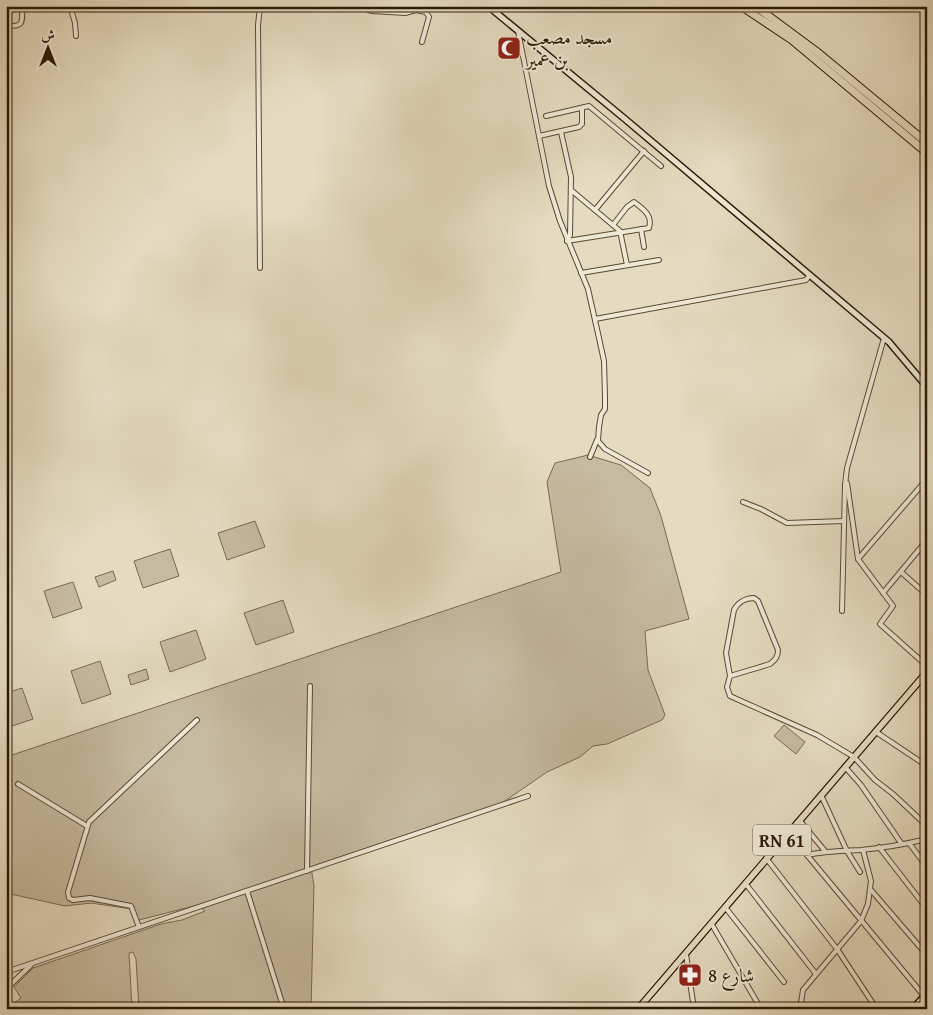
<svg xmlns="http://www.w3.org/2000/svg" width="933" height="1015" viewBox="0 0 933 1015" font-family="'Gentium Book Plus',Amiri,serif">
  <rect width="100%" height="100%" fill="#e5dbc0"/>
  <filter id="stains"><feTurbulence type="fractalNoise" baseFrequency=".004" numOctaves="4"/><feColorMatrix values="0 0 0 0 .2 0 0 0 0 .09 0 0 0 0 .02 0 0 0 .5 -.17"/></filter>
  <radialGradient id="worn" r=".72"><stop offset=".6" stop-color="#630" stop-opacity="0"/><stop offset="1" stop-color="#630" stop-opacity=".3"/></radialGradient>
  <g fill="#c6baa0" stroke="#796952">
    <path d="M588 455 621 465 650 488 661 516 689 619 645 631 648 670 665 715 662 720 607 744 593 746 580 757 547 772 502 803 311 867 314 886 311 1009H291L284 1002H279L281 1009H139L136 959 133 952 129 953 132 1009H6L21 998 14 987 33 968 161 924 182 920 205 911 198 905 135 921 132 909 91 903 65 906 6 893V757L561 572 547 482 555 463Z"/>
    <path d="M255 521 265 547 227 560 218 533Z"/>
    <path d="M170 549 179 576 143 588 134 561Z"/>
    <path d="M113 571 116 580 99 587 95 577Z"/>
    <path d="M73 582 82 608 53 618 44 591Z"/>
    <path d="M283 600 294 632 256 645 244 613Z"/>
    <path d="M196 630 206 659 170 672 160 642Z"/>
    <path d="M100 661 111 694 82 704 71 671Z"/>
    <path d="M146 669 149 679 131 685 128 675Z"/>
    <path d="M22 688 33 719 6 728V693Z"/>
    <path d="M784 725 805 742 796 754 774 736Z"/>
  </g>
  <g fill="none" stroke-linecap="round" stroke-linejoin="round">
    <g stroke="#5a4933" stroke-width="6">
      <g id="street">
        <path d="M70 6 75 23 76 36"/>
        <path d="M366 6 368 10 372 11 405 13 416 10 426 12 429 17 422 42"/>
        <path d="M6 26C25 27 22 22 22 6"/>
        <path d="M518 31 549 186 560 221 588 289 599 338 604 361 605 397V409L601 415 599 427 598 441 605 449 648 473"/>
        <path d="M546 116 589 106 661 166"/>
        <path d="M561 132 571 177 570 235 567 241"/>
        <path d="M539 136 579 127 582 124V108"/>
        <path d="M571 190 620 231 627 265"/>
        <path d="M595 210 644 151"/>
        <path d="M641 229 644 247"/>
        <path d="M567 241 649 228C653 215 643 209 634 202L627 207 613 225"/>
        <path d="M260 268 258 25 260 6"/>
        <path d="M581 273 659 260"/>
        <path d="M595 319 806 280 809 276"/>
        <path d="M590 457 597 440"/>
        <path d="M847 483 858 559 893 606 880 624 927 666"/>
        <path d="M743 502 761 509 787 523 844 521"/>
        <path d="M858 559 927 479"/>
        <path d="M901 572 927 595"/>
        <path d="M883 593 927 540"/>
        <path d="M842 611 845 485 847 468 884 338"/>
        <path d="M730 676 770 664C775 660 778 657 778 650L758 601 754 598C746 598 738 602 734 610L726 653 730 676 727 687 730 696 817 735 854 757 875 780 893 794 927 826"/>
        <path d="M876 732 927 766"/>
        <path d="M846 768 861 785 901 843"/>
        <path d="M18 784 87 826"/>
        <path d="M821 795 847 851 860 872"/>
        <path d="M800 821 825 851"/>
        <path d="M788 835 807 855C825 851 843 851 861 850 883 848 906 844 927 839"/>
        <path d="M909 843 927 867"/>
        <path d="M879 847 927 909"/>
        <path d="M807 855 924 996"/>
        <path d="M766 858 837 949 874 1005"/>
        <path d="M307 871 310 686"/>
        <path d="M745 883 816 974"/>
        <path d="M871 890 926 954"/>
        <path d="M247 891 284 1009"/>
        <path d="M725 907 784 982"/>
        <path d="M711 923 761 1009"/>
        <path d="M139 927 131 906 90 898 73 900 69 898 68 892 89 822 197 720"/>
        <path d="M686 954 694 1009"/>
        <path d="M6 972 528 796"/>
        <path d="M6 989 31 965"/>
        <path d="M800 1009 803 990 861 921 868 904 871 881 863 850"/>
      </g>
    </g>
    <g stroke="#2c1804" stroke-width="8">
      <g id="secondary">
        <path d="M488 6 625 119 889 342 927 387"/>
        <path d="M913 1009 927 993"/>
      </g>
    </g>
    <g stroke="#2c1804" stroke-width="8">
      <path id="primary" d="M638 1009 927 672"/>
    </g>
    <g stroke="#2c1804" stroke-width="9">
      <g id="highway">
        <path d="M741 6 792 40 927 153"/>
        <path d="M755 6 816 51 927 143"/>
      </g>
    </g>
    <use href="#street" stroke="#eee8d6" stroke-width="4"/>
    <use href="#secondary" stroke="#eee8d6" stroke-width="5"/>
    <use href="#primary" stroke="#e5dbc0" stroke-width="5.5"/>
    <use href="#highway" stroke="#e5dbc0" stroke-width="7"/>
  </g>
  <defs>
    <g id="mosque-square" transform="scale(1.25)"><rect x="-9" y="-9" width="18" height="18" rx="4" fill="#8f2418" stroke="#eee8d6"/><path d="M3.5-4.9A6 6 0 1 0 3.5 4.9A5 5 0 1 1 3.5-4.9Z" fill="#fff"/></g>
    <g id="pharmacy-square" transform="scale(1.25)"><rect x="-9" y="-9" width="18" height="18" rx="4" fill="#8f2418" stroke="#eee8d6"/><path d="M-2-6h4v4h4v4h-4v4h-4v-4h-4v-4h4Z" fill="#fff"/></g>
  </defs>
  <g fill-rule="evenodd">
    <use href="#mosque-square" x="509" y="48"/>
    <use href="#pharmacy-square" x="690" y="975"/>
  </g>
  <g text-anchor="middle" dominant-baseline="central" stroke-width="4" stroke-linejoin="round" paint-order="stroke">
    <rect fill="#eee8d6" stroke="#665643" stroke-width="1" x="753" y="824.5" width="58" height="31" rx="4"/>
    <g font-size="18" font-weight="bold" fill="#2c1804">
      <text x="782" y="840">RN 61</text>
    </g>
    <g font-size="19" fill="#2c1804" stroke="#eee8d6" text-anchor="start">
      <text x="526" y="37">مسجد مصعب<tspan x="526" dy="22">بن عمير</tspan></text>
      <text x="708" y="975">شارع 8</text>
    </g>
  </g>
  <rect width="933" height="1015" fill="none" stroke="#e5dbc0" stroke-width="25"/>
  <rect x="8" y="8" width="918" height="1000" fill="none" stroke="#2c1804" stroke-width="2.5"/>
  <rect x="12" y="12" width="908" height="990" fill="none" stroke="#2c1804"/>
  <g transform="translate(48 48)" stroke="#eee8d6" stroke-width="4" paint-order="stroke">
  <path d="M0-4L9 19L0 12L-9 19Z" fill="#2c1804"/>
  <text y="-8" font-size="14" font-weight="bold" text-anchor="middle" fill="#2c1804">ش</text>
  </g>
  <rect width="100%" height="100%" filter="url(#stains)"/>
  <rect width="100%" height="100%" fill="url(#worn)"/>
</svg>
